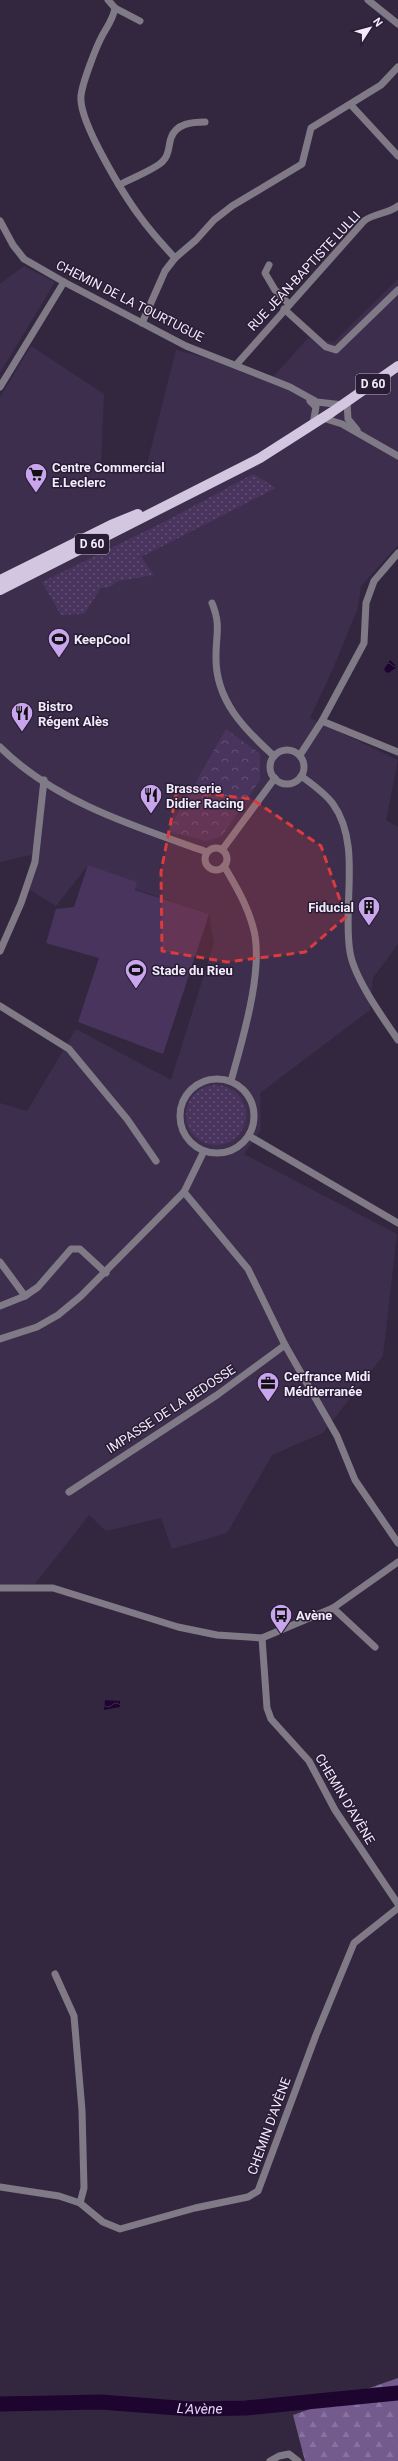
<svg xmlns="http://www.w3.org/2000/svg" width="398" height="2461" viewBox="0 0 398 2461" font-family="Roboto,sans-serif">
  <defs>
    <pattern id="grass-dots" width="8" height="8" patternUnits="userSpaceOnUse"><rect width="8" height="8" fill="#49345d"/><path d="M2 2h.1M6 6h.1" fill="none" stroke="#645275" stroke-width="1.8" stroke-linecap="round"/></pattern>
    <pattern id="forest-firs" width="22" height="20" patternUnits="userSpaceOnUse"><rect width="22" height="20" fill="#745b8d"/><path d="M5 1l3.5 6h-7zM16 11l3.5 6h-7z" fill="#88739e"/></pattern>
    <pattern id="park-crowns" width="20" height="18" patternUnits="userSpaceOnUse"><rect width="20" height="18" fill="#49345d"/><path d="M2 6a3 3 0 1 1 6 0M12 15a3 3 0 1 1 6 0" fill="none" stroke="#645275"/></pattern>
    <pattern id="water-waves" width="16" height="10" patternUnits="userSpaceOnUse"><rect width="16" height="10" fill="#1e0530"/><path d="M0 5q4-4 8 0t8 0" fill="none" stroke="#3f2a4f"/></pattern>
  </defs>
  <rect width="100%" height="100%" fill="#332740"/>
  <g fill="#3d2e4d">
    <path d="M24 266 55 282 0 373V284Z"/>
    <path d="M398 279V545L361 586 358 608 332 671 310 718 398 760 386 820 398 827V944L373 978 370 1010 260 1093 261 1130 244 1154 397 1234 383 1356 323 1433 272 1455 227 1533 172 1549 161 1518 106 1531 89 1515 35 1584 0 1586V1103L27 1111 76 1029 171 1080 214 943 209 914 135 889 136 882 88 865 56 906 30 890 31 855 0 862V397L31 346 104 394 101 465 146 468 176 350 274 376 308 338 334 342Z"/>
  </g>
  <g fill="url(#grass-dots)">
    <path d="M253 474 276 488 141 557 154 575 118 581 110 587 101 588 84 614 61 615 42 582 166 521Z"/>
    <circle cx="216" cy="1115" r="30"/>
  </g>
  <path fill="url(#forest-firs)" d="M398 2378V2461H305L293 2415Z"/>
  <path fill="url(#park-crowns)" d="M226 729 260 754V780L222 836 206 841 168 831Z"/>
  <path fill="#49345d" d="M88 865 137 882 135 890 209 914 163 1054 78 1022 99 958 46 943 56 909 74 907Z"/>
  <g fill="url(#water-waves)">
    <path d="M390 660 397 667 387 674 384 669Z"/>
    <path d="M105 1700 120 1701V1707L104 1710Z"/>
  </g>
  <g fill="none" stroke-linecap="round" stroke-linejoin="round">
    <path stroke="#1e0530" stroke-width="15" id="s1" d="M0 2404 101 2402 191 2409 246 2408 398 2393"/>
    <g stroke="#807a87" stroke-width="7">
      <path d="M108 0 115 8C113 20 106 28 101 38 95 50 82 84 81 96 78 121 125 197 141 218 151 232 163 245 175 258L165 271 142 323"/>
      <path d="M368 0 398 24"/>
      <path d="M115 8 140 21"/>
      <path d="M351 105 398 156"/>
      <path d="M119 185C130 179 156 169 163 161 170 154 168 146 171 138 176 123 193 122 205 122"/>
      <path d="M0 221 13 245 24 259 64 282 186 346 290 387 317 402 343 405"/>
      <path d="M175 258 196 240 214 220 232 206 302 164 311 128 381 85 398 67"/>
      <path d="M269 265 265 273 275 290 289 304"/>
      <path d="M284 309 326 347 336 350 398 290"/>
      <path d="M236 365 364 221C374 213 388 214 398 206"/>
      <path d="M0 387 64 282"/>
      <path d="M310 401 316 407 313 424"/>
      <path d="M347 402 348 419 357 430"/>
      <path d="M323 418 342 424 398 456"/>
      <path d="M212 603C221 625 216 634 216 656 215 700 244 729 274 756"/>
      <path d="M322 721 398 752"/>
      <path d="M0 747C55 802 136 827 207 852"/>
      <circle cx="287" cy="767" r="17"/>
      <path d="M300 755 322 721 364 643 366 603 374 581 398 553"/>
      <path d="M301 776C312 784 325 793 333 804 362 844 342 906 350 952 354 978 383 1018 398 1040"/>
      <circle cx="216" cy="859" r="11"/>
      <path d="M222 850 275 778"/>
      <path d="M224 866C236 886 247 905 253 927 265 967 242 1041 231 1081"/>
      <path d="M0 951 21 903 35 862 44 780"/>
      <path d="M0 1006 69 1049 127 1119 156 1161"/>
      <circle cx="217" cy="1116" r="37"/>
      <path d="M249 1136 398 1223"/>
      <path d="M184 1192 248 1269 285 1345 337 1436 355 1480 398 1543"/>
      <path d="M0 1262 25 1296"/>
      <path d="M0 1306 25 1296 38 1287 71 1249H80L106 1273"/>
      <path d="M0 1339 37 1327 58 1315 81 1296 184 1192 204 1151"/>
      <path d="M69 1492 217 1395 285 1345"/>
      <path d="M0 1588H53L178 1627 217 1635 262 1638 333 1608 398 1562"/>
      <path d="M333 1608 375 1647"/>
      <path d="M262 1638 267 1708 271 1719 309 1761 335 1810 398 1904"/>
      <path d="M55 1974 74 2016 82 2110 84 2188 80 2203"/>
      <path d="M0 2187 59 2196 80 2203 103 2222 120 2229 195 2208 248 2197 258 2191 316 2035 354 1943 398 1908"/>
      <path d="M270 2461 279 2456 289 2454 298 2461"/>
    </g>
    <g stroke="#d3c6e1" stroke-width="10">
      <path d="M0 580 111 525 138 514"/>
      <path d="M0 590 260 458 332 412 398 366"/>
    </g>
  </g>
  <path fill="#d93c3d" fill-opacity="0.2" stroke="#d93c3d" stroke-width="3" stroke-dasharray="8 5" stroke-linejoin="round" d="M177 790 252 799 321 846 346 917 305 952 227 962 162 951 161 872Z"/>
  <defs>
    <g id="supermarket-pin" transform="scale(1.15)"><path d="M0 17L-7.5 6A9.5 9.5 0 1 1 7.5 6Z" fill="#c9a5ee" stroke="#291d35"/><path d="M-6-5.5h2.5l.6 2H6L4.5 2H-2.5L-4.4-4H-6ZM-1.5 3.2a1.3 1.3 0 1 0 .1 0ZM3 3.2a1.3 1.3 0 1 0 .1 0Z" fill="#111"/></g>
    <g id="stadium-pin" transform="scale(1.15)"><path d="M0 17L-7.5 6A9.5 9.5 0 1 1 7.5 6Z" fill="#c9a5ee" stroke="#291d35"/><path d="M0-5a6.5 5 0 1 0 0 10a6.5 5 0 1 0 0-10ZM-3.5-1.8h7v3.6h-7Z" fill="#111"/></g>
    <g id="restaurant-pin" transform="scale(1.15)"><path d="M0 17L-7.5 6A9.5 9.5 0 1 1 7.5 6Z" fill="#c9a5ee" stroke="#291d35"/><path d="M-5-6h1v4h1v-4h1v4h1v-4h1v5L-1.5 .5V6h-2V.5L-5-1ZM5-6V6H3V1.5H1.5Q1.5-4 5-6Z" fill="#111"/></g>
    <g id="building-pin" transform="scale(1.15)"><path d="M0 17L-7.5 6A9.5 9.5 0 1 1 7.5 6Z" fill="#c9a5ee" stroke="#291d35"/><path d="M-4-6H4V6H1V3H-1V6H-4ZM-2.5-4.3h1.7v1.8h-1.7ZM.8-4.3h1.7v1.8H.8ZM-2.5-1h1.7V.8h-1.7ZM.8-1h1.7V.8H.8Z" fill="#111"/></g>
    <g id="office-pin" transform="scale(1.15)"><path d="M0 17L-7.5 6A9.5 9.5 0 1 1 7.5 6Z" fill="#c9a5ee" stroke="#291d35"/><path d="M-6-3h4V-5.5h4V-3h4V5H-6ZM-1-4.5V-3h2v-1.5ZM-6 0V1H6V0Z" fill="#111"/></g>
    <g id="bus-pin" transform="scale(1.15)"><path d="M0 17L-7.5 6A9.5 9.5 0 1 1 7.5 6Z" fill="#c9a5ee" stroke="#291d35"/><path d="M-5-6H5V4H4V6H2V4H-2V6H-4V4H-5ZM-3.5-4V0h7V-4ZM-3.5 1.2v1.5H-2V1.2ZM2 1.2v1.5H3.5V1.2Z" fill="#111"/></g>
  </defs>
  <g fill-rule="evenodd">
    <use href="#supermarket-pin" x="36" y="474"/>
    <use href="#stadium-pin" x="59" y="639"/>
    <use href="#restaurant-pin" x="22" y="713"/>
    <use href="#restaurant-pin" x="151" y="795"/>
    <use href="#building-pin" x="369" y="907"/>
    <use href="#stadium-pin" x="136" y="970"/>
    <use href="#office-pin" x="268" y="1383"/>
    <use href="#bus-pin" x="281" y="1615"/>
  </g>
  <g text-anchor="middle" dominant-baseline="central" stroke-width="3" stroke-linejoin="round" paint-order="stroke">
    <g fill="#291d35" stroke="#b6adc0" stroke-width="1">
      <rect x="356" y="374" width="34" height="20" rx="3"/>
      <rect x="75" y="534" width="34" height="20" rx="3"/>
    </g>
    <g font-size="12" font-weight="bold" fill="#f2ebfb">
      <text x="373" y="384">D 60</text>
      <text x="92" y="544">D 60</text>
    </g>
    <g font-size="13" fill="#f2ebfb" stroke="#291d35">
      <text transform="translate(304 271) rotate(-47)">RUE JEAN-BAPTISTE LULLI</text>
      <text transform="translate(130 301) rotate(27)">CHEMIN DE LA TOURTUGUE</text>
      <text transform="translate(171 1409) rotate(-33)">IMPASSE DE LA BEDOSSE</text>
      <text transform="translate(345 1799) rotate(59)">CHEMIN D'AVÈNE</text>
      <text transform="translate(269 2126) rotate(-70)">CHEMIN D'AVÈNE</text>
    </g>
    <g font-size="13" font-weight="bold" fill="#f2ebfb" stroke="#291d35" text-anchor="start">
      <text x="52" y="467">Centre Commercial<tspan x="52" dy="15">E.Leclerc</tspan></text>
      <text x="74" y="639">KeepCool</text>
      <text x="38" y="706">Bistro<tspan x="38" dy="15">Régent Alès</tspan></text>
      <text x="166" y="788">Brasserie<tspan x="166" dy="15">Didier Racing</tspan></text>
      <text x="354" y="907" text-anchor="end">Fiducial</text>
      <text x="152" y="970">Stade du Rieu</text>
      <text x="284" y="1376">Cerfrance Midi<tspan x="284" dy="15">Méditerranée</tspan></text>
      <text x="296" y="1615">Avène</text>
    </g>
    <g font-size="14" font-style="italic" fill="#e7d8f8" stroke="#291d35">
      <text stroke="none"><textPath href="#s1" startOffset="200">L'Avène</textPath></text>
    </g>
  </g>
  <g transform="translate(370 28) rotate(54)" stroke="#291d35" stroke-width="3" paint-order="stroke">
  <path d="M0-3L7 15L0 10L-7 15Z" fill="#f2ebfb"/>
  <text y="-6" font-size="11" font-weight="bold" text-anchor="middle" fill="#f2ebfb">N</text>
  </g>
</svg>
